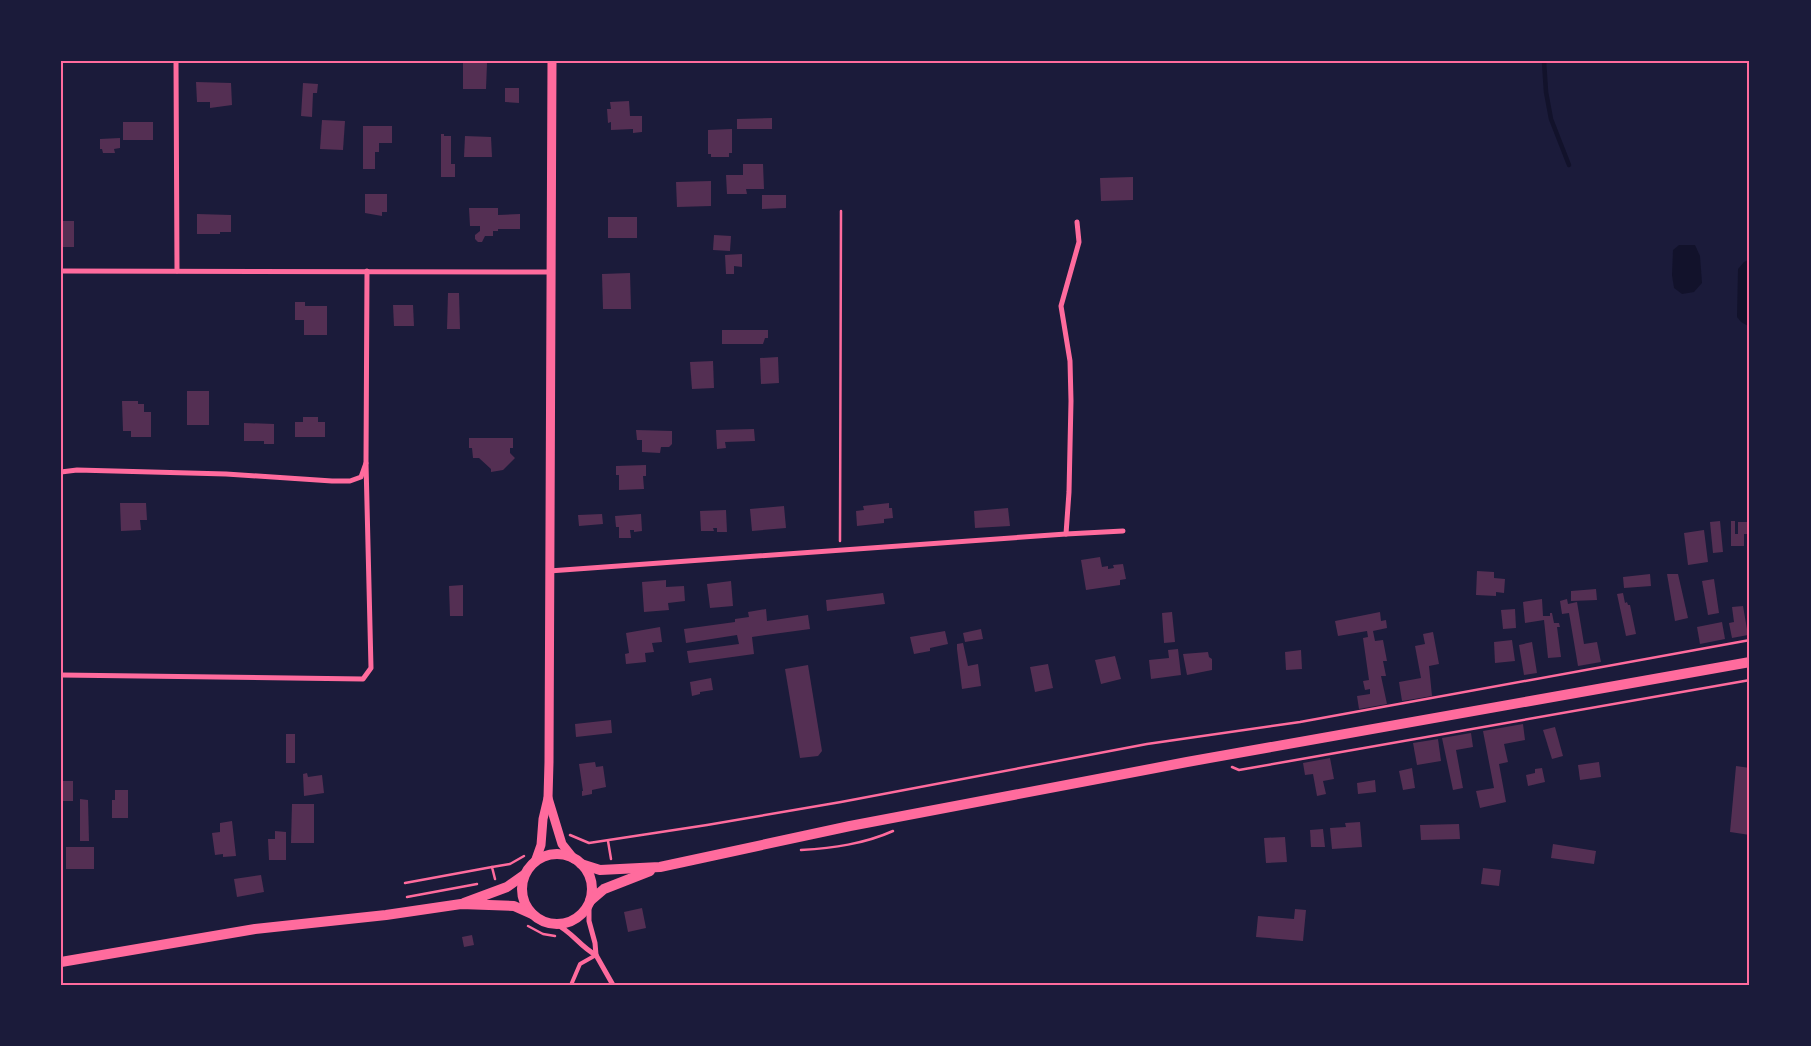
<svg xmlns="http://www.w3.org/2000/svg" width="1811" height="1046" viewBox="0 0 1811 1046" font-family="'Noto Sans',sans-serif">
  <rect width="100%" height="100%" fill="#1b1b3a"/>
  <g fill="#12122b">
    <path d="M1679 245H1695L1700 256 1702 283 1694 292 1682 294 1674 288 1672 275 1673 250Z"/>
    <path d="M1750 259V327L1741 322 1737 317 1738 269 1744 262Z"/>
  </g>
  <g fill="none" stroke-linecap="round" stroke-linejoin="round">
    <path stroke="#12122b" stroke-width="4.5" d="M1544 61 1546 92 1551 119 1569 165"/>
  </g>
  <g fill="#542f53">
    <path d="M463 63H487L486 89H463Z"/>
    <path d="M196 82 231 83 232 105 210 108V102H197Z"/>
    <path d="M303 83 318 84 317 93H313L312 117 301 116Z"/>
    <path d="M505 88H519V103L505 102Z"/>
    <path d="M629 101 630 116H642V132L633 133V129L611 130V122L608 123 607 109H611L610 102Z"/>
    <path d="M772 118V129H737V119Z"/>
    <path d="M322 120 345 121 343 150 320 149Z"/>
    <rect x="123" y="122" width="30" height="18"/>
    <path d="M363 126H392V143H379V152H375V169H363Z"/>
    <path d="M732 129V153H729V157H711V154H708V130Z"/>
    <path d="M441 134H444V136H451V164H455V177H441Z"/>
    <path d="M465 136 491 137 492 157H464Z"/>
    <path d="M120 138V148L114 149 115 153H103L102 149H100V139Z"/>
    <path d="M743 164H763L764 189H746L747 194H727L726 175H743Z"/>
    <path d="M1133 177V200L1101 201 1100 178Z"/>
    <path d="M711 181V206L677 207 676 182Z"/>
    <path d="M365 194H387V212H382V216L365 213Z"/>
    <path d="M762 195H786V208L762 209Z"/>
    <path d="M469 208H498V215L520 214V229H498V231H493V236H485L482 242H478L475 239V235L480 231V226H470Z"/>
    <path d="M197 214 231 215V232H220V234H197Z"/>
    <rect x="608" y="217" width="29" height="21"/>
    <rect x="61" y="221" width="13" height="26"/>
    <path d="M714 235 731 236 730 251 713 250Z"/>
    <path d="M742 254V267L734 266V274H726L725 255Z"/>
    <path d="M630 273 631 309H603L602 274Z"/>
    <path d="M448 293H459L460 329H447Z"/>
    <path d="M295 302H305V306H327V335H304V320H295Z"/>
    <path d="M393 305H413L414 326H394Z"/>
    <path d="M722 330H768V338H765L763 344H722Z"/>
    <path d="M778 357 779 383 761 384 760 358Z"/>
    <path d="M713 361 714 388 692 389 690 362Z"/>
    <rect x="187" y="391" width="22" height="34"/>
    <path d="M122 401H138V404H144V412H151V437H131V431H123Z"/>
    <path d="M303 417H318V422H325V437H295V422H303Z"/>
    <path d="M244 423 274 424V444H264V441H244Z"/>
    <path d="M754 429 755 441 725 442 726 448 717 449 716 430Z"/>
    <path d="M636 430 672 431V444L669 447H661L660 453 642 452V440H637Z"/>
    <path d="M469 438H513V448H510V453L515 458 503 470 491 472V469L479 458H473L472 448H469Z"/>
    <path d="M646 465V476H643L644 489 619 490V475H616V466Z"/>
    <path d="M120 503H146L147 520H140L141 530 121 531Z"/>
    <path d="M889 503V508H892L893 518 884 519V523L857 526 856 511 864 510 863 506Z"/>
    <path d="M784 506 786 528 752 531 750 509Z"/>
    <path d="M1008 508 1010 526 975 528 974 511Z"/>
    <path d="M726 510 727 532H717V528H713L714 531H701L700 511Z"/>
    <path d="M602 514 603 524 579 526 578 515Z"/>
    <path d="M641 514 642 531 634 532V530H630L631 538H619V527H616L615 516Z"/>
    <path d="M1720 521 1723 552 1713 553 1710 522Z"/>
    <path d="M1731 521H1735V534H1738V522H1750V534H1744V546H1731Z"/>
    <path d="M1704 530 1708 562 1688 565 1684 533Z"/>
    <path d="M1100 557 1102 567 1108 566V569L1114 568 1113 565 1123 564 1126 579 1120 580V585L1086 590 1081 560Z"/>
    <path d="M1477 571 1494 572V578L1505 579 1504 593 1496 592V596L1476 595Z"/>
    <path d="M1650 574 1651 586 1624 588 1623 577Z"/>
    <path d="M1667 574H1678L1688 618 1675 621Z"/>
    <path d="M1714 579 1719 613 1708 615 1702 581Z"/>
    <path d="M666 580V587L684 586 685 601 668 603 669 610 644 612 642 582Z"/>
    <path d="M731 581 733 606 710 608 707 584Z"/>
    <path d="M463 585V616H450L449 586Z"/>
    <path d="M1596 589 1597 600 1571 601V591Z"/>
    <path d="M883 593 885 604 827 611 826 600Z"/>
    <path d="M1623 593 1625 603 1627 602 1628 605H1630L1636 634 1626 636 1617 594Z"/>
    <path d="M1542 599 1543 616H1550V613H1552L1554 623H1559L1560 627H1557L1561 657 1548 658 1544 620 1525 623 1523 602Z"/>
    <path d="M1567 599 1568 604 1577 602 1584 644 1597 642 1601 662 1578 666 1569 613 1562 614 1560 601Z"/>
    <path d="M1743 606 1748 635 1732 638 1729 623 1734 622 1732 607Z"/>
    <path d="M766 609 767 621 808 615 810 629 752 637 754 654 689 663 687 651 739 644 737 635 686 643 684 629 735 622V619L749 617 748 612Z"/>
    <path d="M1515 609 1516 628 1503 629 1501 610Z"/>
    <path d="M1172 612 1175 642 1164 643 1162 613Z"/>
    <path d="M1380 612 1381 621 1386 620 1387 628 1373 631 1375 641 1383 640 1387 661H1383L1386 676H1381L1387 704 1359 709 1357 696 1370 694V689L1365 690 1363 681 1369 680 1363 638 1368 637 1367 631 1338 636 1335 621Z"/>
    <path d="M1722 622 1725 639 1700 644 1697 627Z"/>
    <path d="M660 627 662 642 652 643 654 652 645 653 646 662 626 664 625 654 629 653 626 633Z"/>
    <path d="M981 629 983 639 965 642 963 633Z"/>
    <path d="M945 631 948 644 930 648V651L914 654 910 637Z"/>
    <path d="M1433 632 1439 664 1429 666 1432 696 1402 701 1399 682 1421 678 1415 646 1425 644 1423 634Z"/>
    <path d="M1512 640 1515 661 1495 663 1494 642Z"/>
    <path d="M1532 642 1537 673 1524 675 1519 645Z"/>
    <path d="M963 643 968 666 978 664 981 686 962 689 957 649V644Z"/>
    <path d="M1178 649 1181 675 1151 679 1149 660 1169 658 1168 650Z"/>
    <path d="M1301 650 1302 669 1286 670 1285 652Z"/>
    <path d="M1208 652 1209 657 1212 659V670L1187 675 1183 654Z"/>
    <path d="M1115 656 1121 679 1101 684 1095 660Z"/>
    <path d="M1048 664 1053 688 1035 692 1030 667Z"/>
    <path d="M808 665 822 751 818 756 800 758 785 669Z"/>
    <path d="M711 678 713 690 700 692V694L692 696 690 682Z"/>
    <path d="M611 720 612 733 576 737 575 724Z"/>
    <path d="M1523 724 1525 740 1504 744 1508 762 1499 764 1506 802 1480 808 1476 791 1494 788 1483 731Z"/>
    <path d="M1555 727 1563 756 1552 759 1543 730Z"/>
    <path d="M1471 733 1473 747 1456 750 1463 788 1453 790 1442 738Z"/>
    <rect x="286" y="734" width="9" height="29"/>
    <path d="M1438 739 1441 761 1417 765 1413 743Z"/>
    <path d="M1330 758 1334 779 1323 781 1326 794 1317 796 1313 774 1305 775 1303 763Z"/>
    <path d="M595 762 596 767 603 766 606 787 592 790V794L582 796V791H583L579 764Z"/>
    <path d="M1599 762 1601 777 1580 780 1578 765Z"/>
    <path d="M1736 766 1750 768V835L1730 832Z"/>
    <path d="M1412 768 1415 788 1403 790 1399 771Z"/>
    <path d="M1542 768 1545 782 1528 786 1526 775 1535 773V769Z"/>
    <path d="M307 773 308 777 322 775 324 793 304 796 303 774Z"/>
    <path d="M1375 780 1376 792 1358 794 1357 783Z"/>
    <rect x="61" y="781" width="12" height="20"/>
    <path d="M115 790H128V818H112V800H115Z"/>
    <path d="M80 799 88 800 89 841H80Z"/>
    <path d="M292 804H314V843H291Z"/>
    <path d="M232 821 236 856 223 857V854L215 855 212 833 220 832V823Z"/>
    <path d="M1360 822 1362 847 1332 849 1330 828 1346 827 1345 823Z"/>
    <path d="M1459 824 1460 839 1421 840 1420 825Z"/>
    <path d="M1323 829 1325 847H1311L1310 830Z"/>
    <path d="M275 831 286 832V860H269L268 839H275Z"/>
    <path d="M1285 837 1287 862 1266 863 1264 838Z"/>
    <path d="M1553 844 1596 851 1594 864 1551 858Z"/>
    <rect x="66" y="847" width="28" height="22"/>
    <path d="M1483 868 1501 870 1499 886 1481 884Z"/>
    <path d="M261 875 264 892 237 897 234 879Z"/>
    <path d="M642 908 646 928 628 932 624 912Z"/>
    <path d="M1295 909 1306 910 1303 941 1256 937 1258 916 1294 919Z"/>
    <path d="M472 935 474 945 464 947 462 937Z"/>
  </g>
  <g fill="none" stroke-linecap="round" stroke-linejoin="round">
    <g stroke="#ff6b9d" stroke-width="2.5">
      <path d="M840 541 841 211"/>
      <path d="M1232 767 1239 770 1750 680"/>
      <path d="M570 835 589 843 707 825 841 802 1147 744 1300 722 1750 640"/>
      <path d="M608 841 611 859"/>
      <path d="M801 850C833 848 864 844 893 831"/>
      <path d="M495 879 492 867 510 864 524 856"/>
      <path d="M405 883 492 867"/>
      <path d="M407 897 477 884"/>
      <path d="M528 926 543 934 555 936"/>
    </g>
    <path stroke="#ff6b9d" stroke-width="4" d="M571 985 580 964 596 955"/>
    <g stroke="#ff6b9d" stroke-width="5">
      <path d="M176 61 177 271"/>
      <path d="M61 271 551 272"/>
      <path d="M61 472 77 470 226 474 332 481H350L361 477 366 463 367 271"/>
      <path d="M1066 534 1069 492 1071 401 1070 361 1061 306 1079 242 1077 222"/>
      <path d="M549 571 1066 534 1123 531"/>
      <path d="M61 675 363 679 371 668 366 463"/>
      <path d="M589 903V921L595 943 596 955 613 985"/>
      <path d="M555 924C572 931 580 947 596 955"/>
    </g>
    <g stroke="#ff6b9d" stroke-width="9">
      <path d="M548 798 562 844 574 859"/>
      <path d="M535 862 541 845 543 819 548 798 549 762 552 61"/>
    </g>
    <g stroke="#ff6b9d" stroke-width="10">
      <circle cx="557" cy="889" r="35"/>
      <path d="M581 864 600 870 660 867 850 826 1187 762 1750 662"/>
      <path d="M590 901 604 889 650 871"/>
      <path d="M464 903 507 887 524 875"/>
      <path d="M61 962 255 929 386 915 461 904 514 906 532 914"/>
    </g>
  </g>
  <rect width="1811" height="1046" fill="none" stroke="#1b1b3a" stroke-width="125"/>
  <rect x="62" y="62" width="1686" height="922" fill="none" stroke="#ff6b9d" stroke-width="2"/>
</svg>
